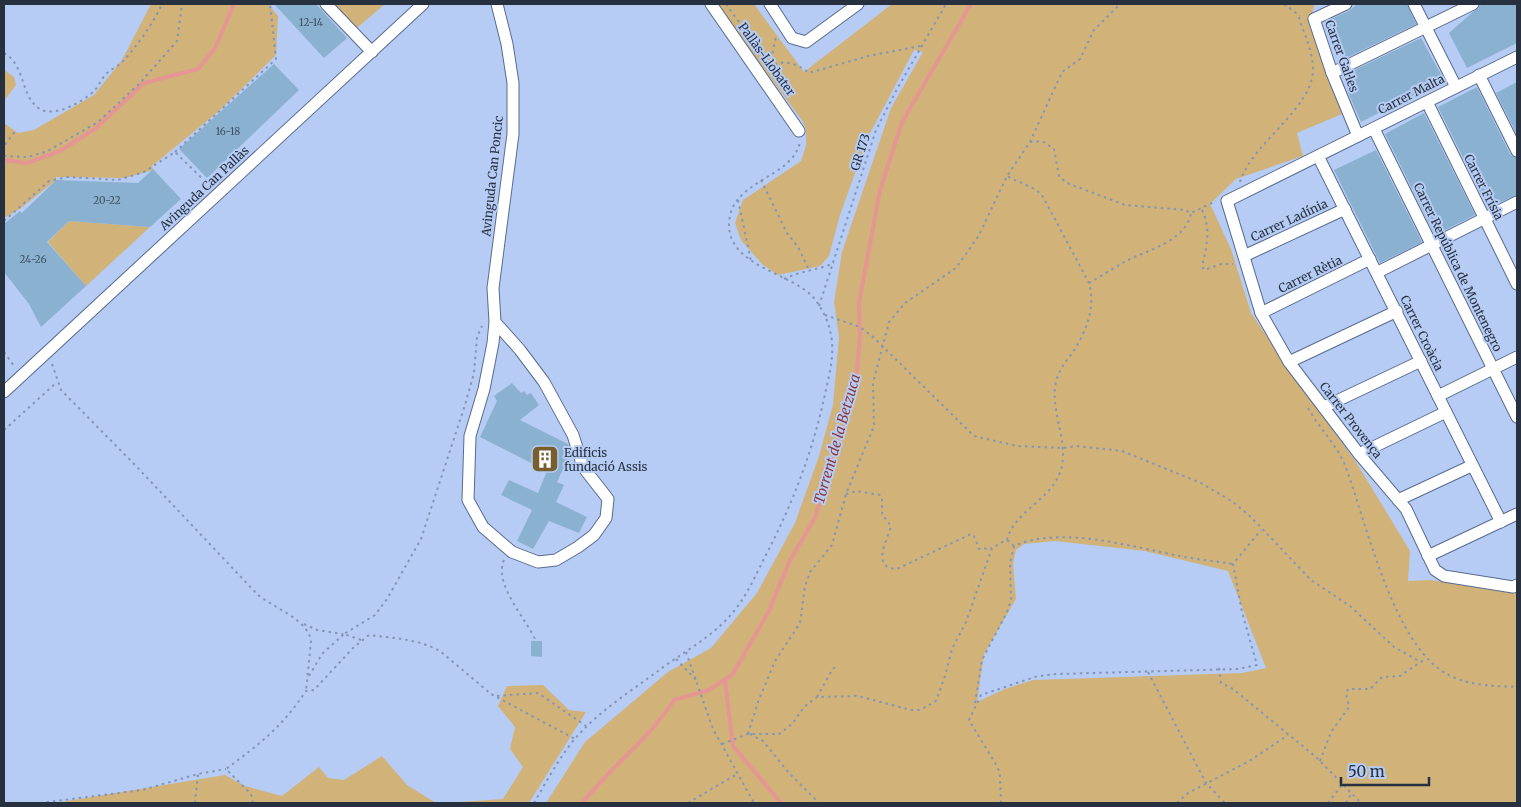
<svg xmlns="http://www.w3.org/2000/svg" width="1521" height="807" viewBox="0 0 1521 807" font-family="Merriweather,serif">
  <rect width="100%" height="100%" fill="#b6ccf4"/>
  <g fill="#d1b279" fill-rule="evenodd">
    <path d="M151 4H268L278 16 276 55 219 111 152 166 153 170 125 178 56 177V180L21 208 4 218V123L18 133 34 130 94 95 122 60Z"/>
    <path d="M327 4H385L352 32Z"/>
    <path d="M715 4H754L804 72 892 4H1315L1310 19 1342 114 1297 133 1303 156 1236 179 1210 204 1231 249 1251 313 1306 394 1356 462 1410 551 1408 581 1431 580 1511 593 1517 590V803H546L585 742 668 672 711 648 757 593 795 523 819 456 833 405 839 337 834 302 842 252 891 108 923 52 914 50 868 137 840 215 829 256 820 266 778 275 762 264 741 240 735 223 743 200 801 161 806 146V129L802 120ZM1055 541 1145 551 1228 571 1266 668 1242 673 1033 680 1005 689 977 702 984 654 1016 599 1013 564 1016 550 1024 544Z"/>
    <path d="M4 70 14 77 16 85 4 101Z"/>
    <path d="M69 221 150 227 86 286 48 242Z"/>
    <path d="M543 685 569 710 586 712 529 803H445L503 799 523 767 510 749 515 727 498 706 507 686Z"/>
    <path d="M382 756 407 785 436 803H55L225 775 245 786 282 796 319 767 328 778 344 780Z"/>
  </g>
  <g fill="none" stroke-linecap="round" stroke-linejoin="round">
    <g stroke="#e59692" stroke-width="4">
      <path d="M4 160 27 163 60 151 96 128 144 83 198 69 215 48 234 4"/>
      <path d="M725 681 733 746 781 803"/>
      <path d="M582 803C611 767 649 739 674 700L709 690 732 675 769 611 790 560 815 518 845 422 856 381 860 338 859 303 880 190 902 122 971 4"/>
    </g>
  </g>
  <g fill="#8ab1d0">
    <path d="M274 4H316L347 38 324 58Z"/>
    <path d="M1357 4H1407L1416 24 1342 60 1331 36 1329 20 1349 11Z"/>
    <path d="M1482 4H1517V43L1467 68 1449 33Z"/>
    <path d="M1421 38 1444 80 1361 122 1347 90 1351 88 1344 75Z"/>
    <path d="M274 64 299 90 207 178 179 149Z"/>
    <path d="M1517 82V135L1496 93Z"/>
    <path d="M1477 87 1510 154 1517 158V195L1488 208 1438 107Z"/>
    <path d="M1424 113 1475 215 1435 235 1385 134Z"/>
    <path d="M1376 150 1422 242 1380 263 1334 170Z"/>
    <path d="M153 169 181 199 150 227 69 221 47 242 86 286 41 327 29 304 4 272V224L20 211 22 213 56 180 138 183Z"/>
    <path d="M512 383 521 393 524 391 527 395 531 393 539 405 520 420 568 444 571 452 557 482 564 485 556 502 587 517 579 533 549 521 533 549 517 541 532 510 501 495 509 480 538 493 547 471 480 437 497 401 494 396Z"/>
    <path d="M531 641H542V657L531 656Z"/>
  </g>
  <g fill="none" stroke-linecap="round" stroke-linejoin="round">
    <g stroke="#586b8f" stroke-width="13">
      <g id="minor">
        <path d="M326 4 372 52"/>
        <path d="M711 4 799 131"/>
        <path d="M770 4 792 38 806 42 858 4"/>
        <path d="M1346 4 1314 19 1332 73 1358 136"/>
        <path d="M1414 4 1456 87"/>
        <path d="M1517 57 1227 201 1261 313 1289 362 1359 454 1406 509 1435 570 1444 576 1513 587 1517 585"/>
        <path d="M1332 73 1473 4"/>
        <path d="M1479 75 1517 151"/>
        <path d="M1427 102 1517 284"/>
        <path d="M1374 129 1517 417"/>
        <path d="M1318 156 1501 522"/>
        <path d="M1244 256 1345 209"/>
        <path d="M1378 272 1517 202"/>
        <path d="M1261 313 1370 259"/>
        <path d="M495 322 520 350 544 382 573 435 583 467 608 499 606 518 594 535 578 547 556 560 538 562 512 552 483 527 468 500 470 436 484 389 493 343 495 322 493 288 513 134V83L507 44 497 4"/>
        <path d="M1289 362 1397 311"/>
        <path d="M4 392 423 4"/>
        <path d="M1438 396 1517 357"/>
        <path d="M1324 407 1421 361"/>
        <path d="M1359 454 1446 412"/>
        <path d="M1398 500 1471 466"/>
        <path d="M1428 556 1517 514"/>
      </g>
    </g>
    <g stroke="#8496b5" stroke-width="2" stroke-dasharray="2.5 4" stroke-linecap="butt">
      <path d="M726 4 749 36"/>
      <path d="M1284 4 1300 16"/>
      <path d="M4 53C26 65 20 97 40 109 54 118 85 101 95 90 99 86 101 79 106 74 111 69 119 66 124 60 138 45 154 22 162 4"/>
      <path d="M770 66 776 36"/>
      <path d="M769 68C783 58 796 63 809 73L868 56 921 46"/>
      <path d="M1030 142 1042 141 1054 149 1059 176 1067 183 1125 205 1185 210 1191 213 1216 201"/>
      <path d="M4 151 6 143 17 129"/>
      <path d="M175 152 276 59 270 4"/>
      <path d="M4 156 28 157 48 151 98 122 140 83 177 41 182 4"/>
      <path d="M761 180 787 233 798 247 809 270"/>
      <path d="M1240 182C1252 142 1315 108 1313 67 1312 50 1305 35 1299 19L1300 16"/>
      <path d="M738 200 751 261"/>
      <path d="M1202 210C1211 228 1207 247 1202 266L1204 270 1221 264H1233"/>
      <path d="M4 221 49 181 68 177 118 180 144 172 175 152 210 186"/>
      <path d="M784 279C800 271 818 270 834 263"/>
      <path d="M1089 283C1101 276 1114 268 1126 261 1148 250 1186 241 1191 213"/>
      <path d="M819 306 876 130 897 89 946 4"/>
      <path d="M825 315 860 327 873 337 974 436 1017 446 1063 448 1077 446 1122 451 1201 483 1233 502 1251 517 1311 580 1350 606 1394 647 1419 661"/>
      <path d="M4 352 14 366"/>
      <path d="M52 364 61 390 136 466 257 594C273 608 308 619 311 641L306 691"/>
      <path d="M1308 408C1319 428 1336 444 1345 465 1366 521 1393 645 1447 674 1468 686 1494 686 1517 687"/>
      <path d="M4 430 56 383"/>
      <path d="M846 494 857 491 880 495 882 498V514L891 526C888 539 870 568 897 569L971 534 974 536 979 549 992 548"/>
      <path d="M1007 540C1014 512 1047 502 1059 475 1072 446 1049 413 1056 381 1059 370 1066 361 1073 352 1086 332 1096 307 1089 283L1042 195C1033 186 1019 183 1007 176"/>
      <path d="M1007 540 1014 546"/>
      <path d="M504 560C493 584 527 620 536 641"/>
      <path d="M304 624 317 630 343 634"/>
      <path d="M361 640 344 634 375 615 387 599 421 539 465 405 474 373 477 337 482 326"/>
      <path d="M686 652 713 729 754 803"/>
      <path d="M676 659 696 680"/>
      <path d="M1219 668 1221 683 1233 689 1316 757 1361 803"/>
      <path d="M1148 672 1206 783 1225 803"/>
      <path d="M309 676 322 654 344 634"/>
      <path d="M497 696 538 693 586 726"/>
      <path d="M817 697 832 670 837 665"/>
      <path d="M975 703 982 660 1007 612 1011 600 1010 564 1014 546C1061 525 1132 547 1180 556 1198 560 1216 561 1233 564"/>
      <path d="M748 734 758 702 775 661 800 623 805 586 810 572 832 545 846 494 874 426 873 383 889 322 905 303 956 268 966 254 979 235 1007 176 1030 142 1062 72 1080 59 1094 30 1120 4"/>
      <path d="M750 734 763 741 788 772 819 803"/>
      <path d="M722 744 748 734H779L792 724 804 707 817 697 858 696 911 710H920L936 701 945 676 952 649 966 622 992 548 1006 540"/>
      <path d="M1320 761 1331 732 1349 707 1346 694 1348 689H1370L1382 677 1400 676 1425 659"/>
      <path d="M40 803 142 790 198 774 226 769"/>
      <path d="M195 803 198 774"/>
      <path d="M253 803 251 794 226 769C261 743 282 727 306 691L314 690 353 648 369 635C393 638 418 639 440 651L491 694 575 739"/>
      <path d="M534 803C548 779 562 752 581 732 603 709 632 690 658 671 687 649 719 634 740 603 751 587 759 568 768 551 794 500 813 450 825 394 829 376 835 354 831 335 829 322 822 308 813 297 791 273 729 266 729 225 729 179 794 179 800 141"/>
      <path d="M688 803 737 774"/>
      <path d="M1001 803 1000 776 998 768 969 720 981 695 1038 676 1057 674 1238 669 1257 665 1242 612 1233 564 1261 530"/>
      <path d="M1177 803 1188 793 1251 760 1288 735"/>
      <path d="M1328 803 1342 785"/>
      <path d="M1346 803 1351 794"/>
    </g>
    <use href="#minor" stroke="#fff" stroke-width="11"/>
  </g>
  <defs>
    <g id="building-square" transform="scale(1.4375)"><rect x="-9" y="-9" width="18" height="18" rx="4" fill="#765e2f" stroke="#b6ccf4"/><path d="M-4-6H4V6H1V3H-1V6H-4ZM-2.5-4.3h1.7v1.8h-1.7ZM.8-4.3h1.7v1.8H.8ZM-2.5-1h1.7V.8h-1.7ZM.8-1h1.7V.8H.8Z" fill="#fff"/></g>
  </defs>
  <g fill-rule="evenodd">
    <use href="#building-square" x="545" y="459"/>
  </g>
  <g text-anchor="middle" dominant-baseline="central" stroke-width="4" stroke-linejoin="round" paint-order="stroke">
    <g font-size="10" fill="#405063">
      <text x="311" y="22">12-14</text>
      <text x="228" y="131">16-18</text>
      <text x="107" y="200">20-22</text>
      <text x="33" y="259">24-26</text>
    </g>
    <g font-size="12" fill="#27303f" stroke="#b6ccf4">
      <text transform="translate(1342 56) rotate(70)">Carrer Gal·les</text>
      <text transform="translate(767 59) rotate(54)">Pallàs-Llobater</text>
      <text transform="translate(1411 94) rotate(-27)">Carrer Malta</text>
      <text transform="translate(860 152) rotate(-72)">GR 173</text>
      <text transform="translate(492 176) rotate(-84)">Avinguda Can Poncic</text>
      <text transform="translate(1484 187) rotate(63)">Carrer Frísia</text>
      <text transform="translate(204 188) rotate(-43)">Avinguda Can Pallàs</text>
      <text transform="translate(1289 220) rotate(-25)">Carrer Ladínia</text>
      <text transform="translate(1458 267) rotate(64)">Carrer República de Montenegro</text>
      <text transform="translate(1310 274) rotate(-26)">Carrer Rètia</text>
      <text transform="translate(1422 333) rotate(64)">Carrer Croàcia</text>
      <text transform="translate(1351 420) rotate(52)">Carrer Provença</text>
    </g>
    <g font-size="12" fill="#27303f" stroke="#b6ccf4" text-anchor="start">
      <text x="564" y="452">Edificis<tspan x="564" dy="14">fundació Assis</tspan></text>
    </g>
    <g font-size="14" font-style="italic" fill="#8f3334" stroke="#b6ccf4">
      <text transform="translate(837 439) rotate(-74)">Torrent de la Betzuca</text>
    </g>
  </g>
  <rect width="1521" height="807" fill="none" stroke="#27303f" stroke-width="10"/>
  <path d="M1341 777v8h88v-8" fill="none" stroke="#27303f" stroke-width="2.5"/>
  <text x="1348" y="777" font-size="15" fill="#27303f" stroke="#b6ccf4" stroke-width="4" paint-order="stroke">50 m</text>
</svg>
